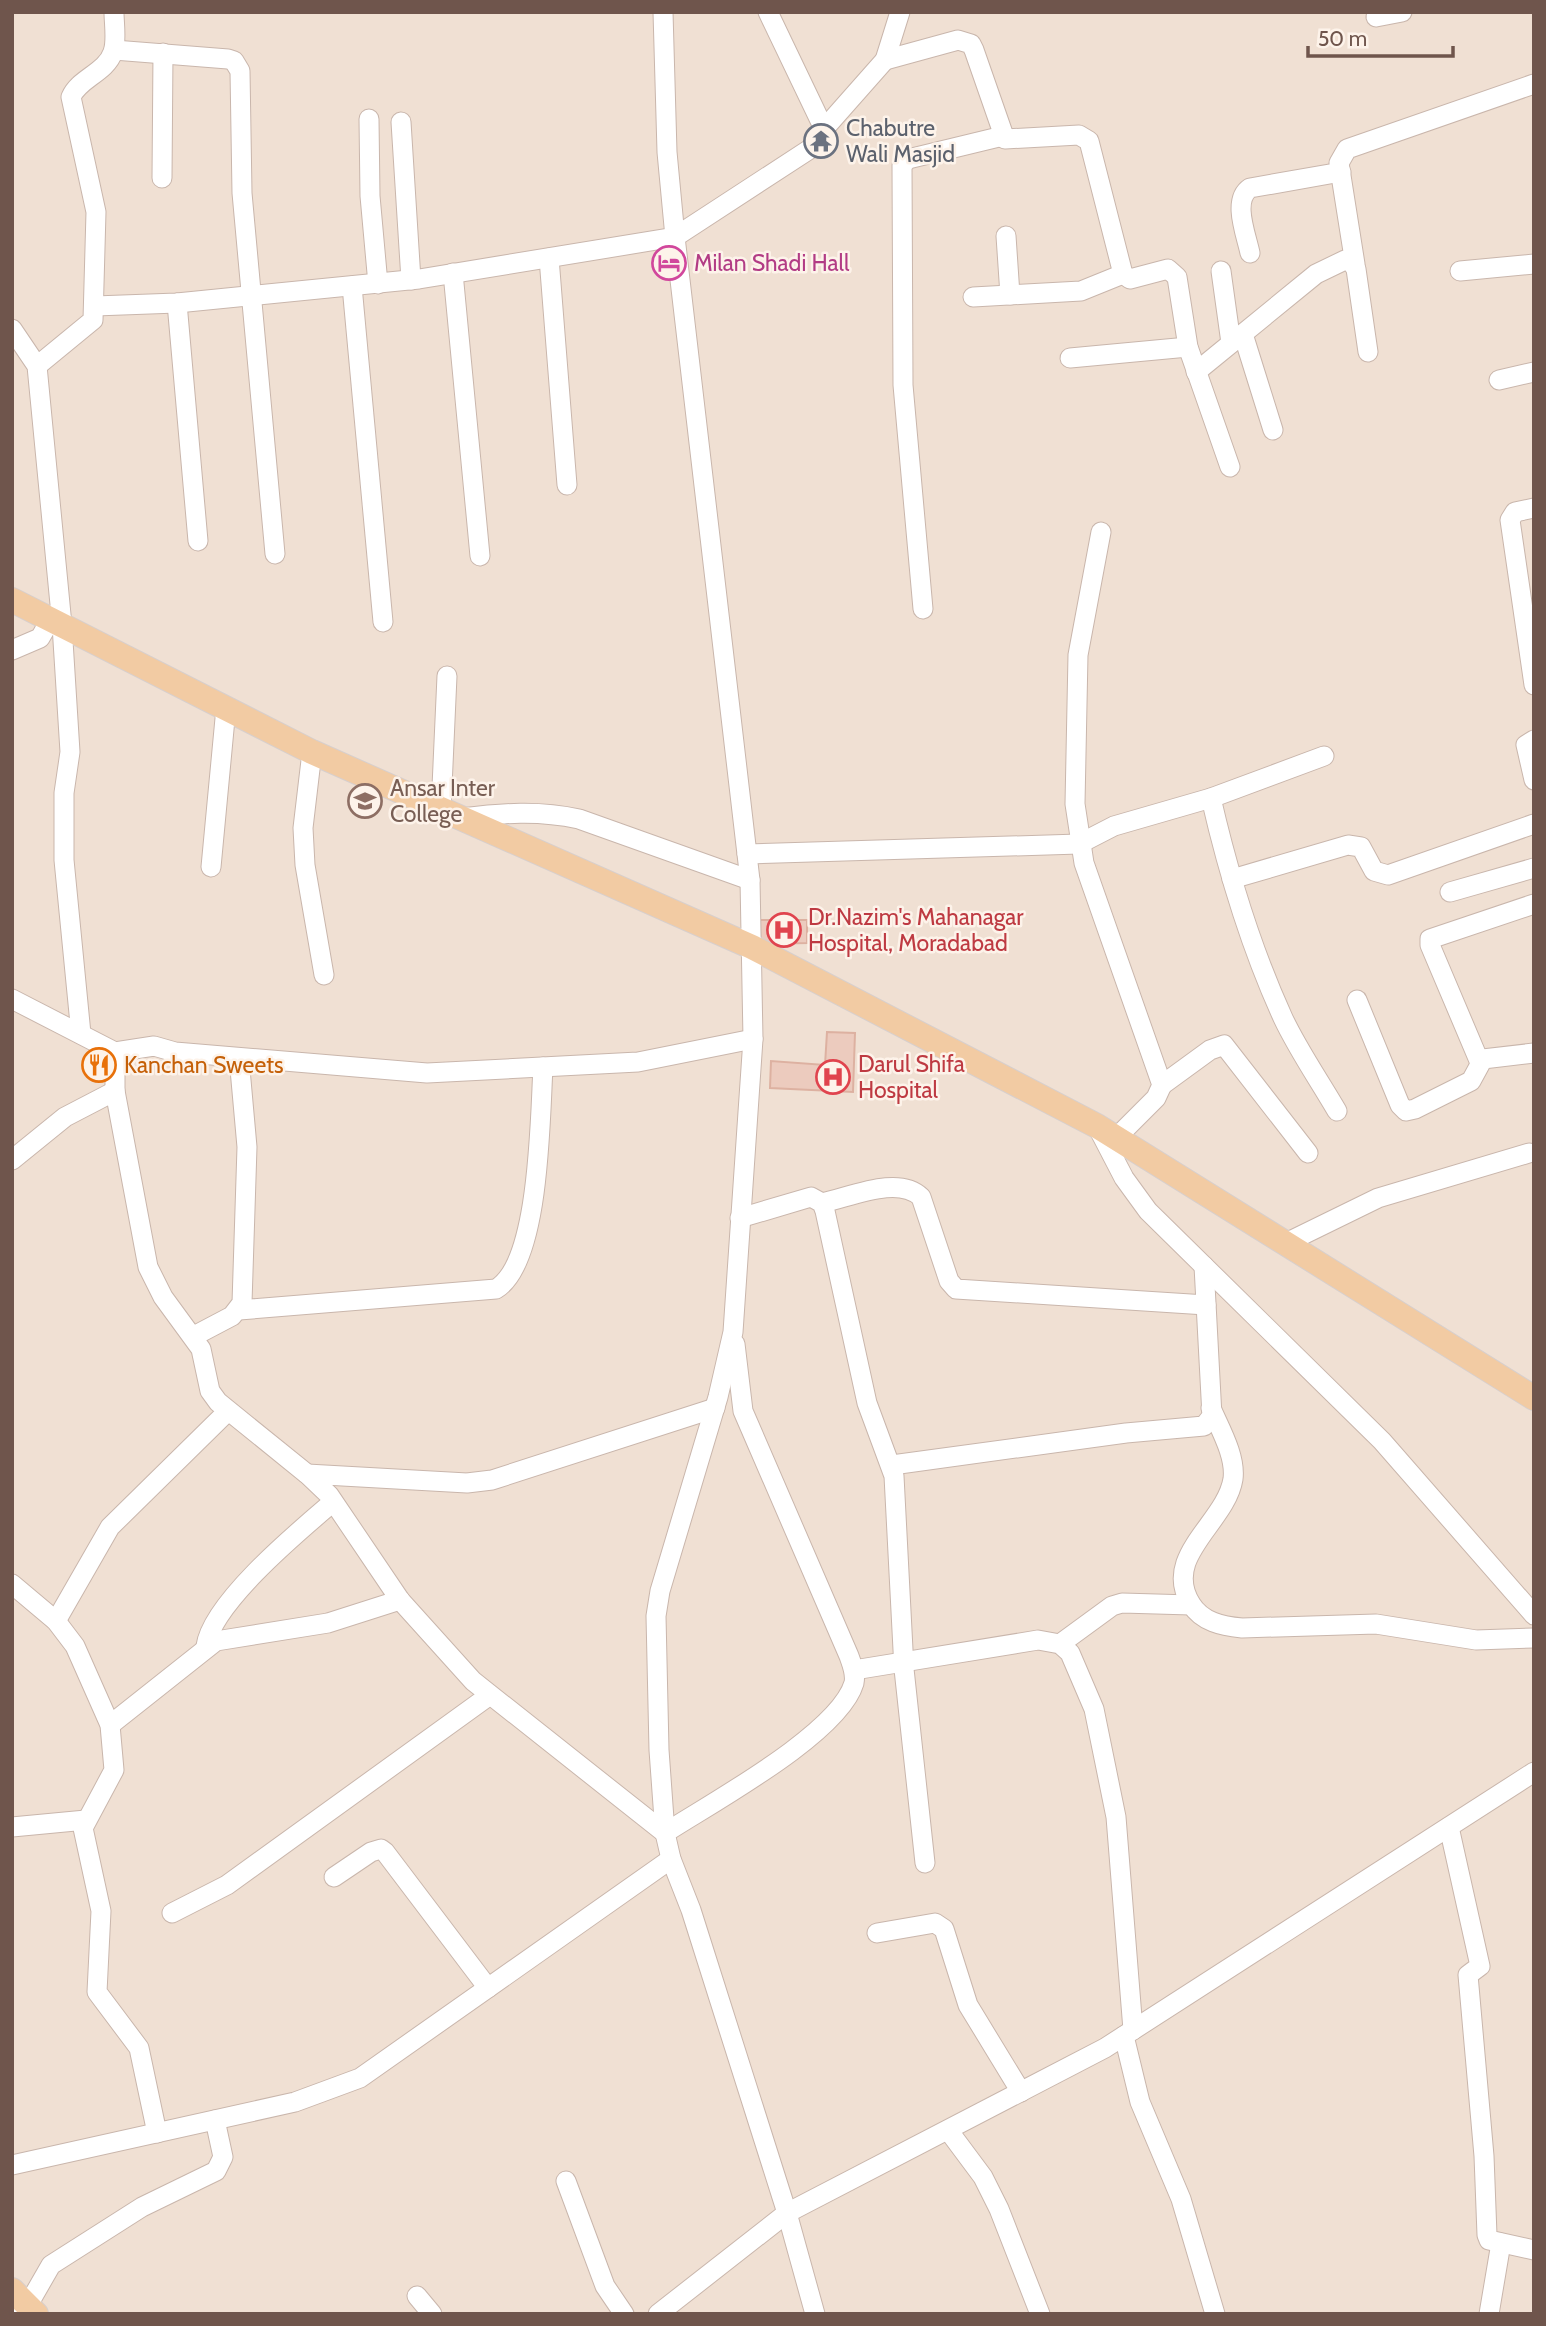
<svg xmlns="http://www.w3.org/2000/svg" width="1546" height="2326" viewBox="0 0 1546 2326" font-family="Cabin,sans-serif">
  <rect width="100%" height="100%" fill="#faefe4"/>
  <rect fill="#f0e0d3" x="12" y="12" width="1522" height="2302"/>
  <g fill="#eccbbe" stroke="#ddb1a1" stroke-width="2">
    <path d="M757 920H807V943L757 944Z"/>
    <path d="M827 1032 855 1033 853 1092 770 1088 771 1061 825 1065Z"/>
  </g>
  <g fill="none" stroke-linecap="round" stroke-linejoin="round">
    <g stroke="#c9b6ac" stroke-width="21">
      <g id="minor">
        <path d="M663 12 667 152 675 237 750 880 753 1039 733 1332 718 1397 660 1591 656 1616 659 1750 665 1833 671 1859 691 1910 787 2213 815 2314"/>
        <path d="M768 12 824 129"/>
        <path d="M1376 17 1402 12"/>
        <path d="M114 50 228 59 234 61 240 71 242 193 275 554"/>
        <path d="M885 60 958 40 971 44 974 50 1005 139 1079 135 1089 141 1123 274 1130 279 1168 269 1177 277 1188 347 1230 467"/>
        <path d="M369 119 370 196 378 284"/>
        <path d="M401 122 411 280"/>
        <path d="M162 178 163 53"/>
        <path d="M1006 236 1010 295"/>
        <path d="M1250 253C1246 234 1232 200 1250 188L1341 172"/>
        <path d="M549 258 567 485"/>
        <path d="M1355 264 1339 163 1347 149 1534 84"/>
        <path d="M1221 271 1231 343"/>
        <path d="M1460 271 1534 264"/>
        <path d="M453 273 480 556"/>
        <path d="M352 286 383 622"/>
        <path d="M973 297 1081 291 1123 274"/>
        <path d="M177 303 198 541"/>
        <path d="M95 306 177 303 419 279 675 237 813 147 824 129 885 60 900 12"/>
        <path d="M12 329 37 366 62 625 70 752 64 793V860L81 1034"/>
        <path d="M1243 334 1273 430"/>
        <path d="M1070 358 1188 347"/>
        <path d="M37 366 93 320 96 212 71 97C79 78 106 73 113 52 117 41 114 24 114 12"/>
        <path d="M1196 372 1316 274 1345 260H1350L1356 269 1368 352"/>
        <path d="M1499 380 1534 372"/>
        <path d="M1534 508 1515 512 1510 520 1534 685"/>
        <path d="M1101 532 1078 655 1075 804 1084 863 1162 1085 1156 1098 1116 1138"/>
        <path d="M923 609 903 385 902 165 908 159 1003 136"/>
        <path d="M12 650 40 638 51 619"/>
        <path d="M1534 740 1526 745 1534 780"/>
        <path d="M312 752 303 828 305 865 324 975"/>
        <path d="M1211 798C1228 872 1251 948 1283 1018 1298 1050 1319 1080 1337 1111"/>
        <path d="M441 809 447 676"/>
        <path d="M461 818C503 813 538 810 579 819L750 880"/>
        <path d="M747 854 1079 844 1114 826 1211 798 1324 756"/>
        <path d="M211 867 226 708"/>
        <path d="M1232 879 1348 845 1361 847 1374 871 1388 875 1534 824"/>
        <path d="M1450 892 1534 868"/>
        <path d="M12 999 115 1052 154 1046 175 1052 427 1073 638 1062 753 1039"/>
        <path d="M1357 1000 1400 1105 1406 1111 1415 1109 1471 1081 1483 1059 1534 1053"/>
        <path d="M115 1052V1091L148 1267 163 1297 201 1349 210 1391 218 1402 307 1474 329 1495 400 1600 473 1681 665 1833C711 1803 839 1734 854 1683 856 1673 852 1665 849 1656L743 1411 735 1344"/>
        <path d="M1480 1063 1430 945V939L1534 904"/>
        <path d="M1162 1085 1210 1050 1224 1045 1308 1153"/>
        <path d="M1097 1126 1124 1178 1148 1211 1382 1441 1534 1615"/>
        <path d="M12 1160 65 1117 115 1091"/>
        <path d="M822 1203C851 1197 898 1175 921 1197L949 1281 956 1289 1206 1305"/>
        <path d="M740 1218 811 1197 822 1203 825 1211 867 1403 894 1476 904 1669 925 1863"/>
        <path d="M1286 1243 1378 1198 1529 1153"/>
        <path d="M239 1310 496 1289C540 1263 540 1117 543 1067"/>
        <path d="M194 1336 232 1316 242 1303 247 1147 239 1058"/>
        <path d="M1211 1408C1220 1429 1236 1456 1233 1479 1226 1523 1161 1556 1191 1604 1202 1622 1222 1626 1242 1628L1376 1624 1476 1640 1534 1638"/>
        <path d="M892 1465 1126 1433 1204 1426 1212 1416 1204 1266"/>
        <path d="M307 1474 467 1483 492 1480 715 1408"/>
        <path d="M12 1584 56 1621 75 1646 110 1725 114 1770 83 1828 101 1911 97 1992 139 2048 157 2133"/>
        <path d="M56 1621 110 1527 227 1412"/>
        <path d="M1060 1644 1112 1606 1122 1603 1191 1605"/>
        <path d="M206 1646C212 1603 299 1531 333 1502"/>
        <path d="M854 1670 1038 1640 1060 1644 1070 1653 1094 1709 1116 1817 1133 2030"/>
        <path d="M110 1725 216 1641 328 1623 400 1600"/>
        <path d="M12 1827 86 1820"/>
        <path d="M1449 1827 1480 1966 1468 1975 1484 2156 1487 2235 1489 2240 1534 2250"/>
        <path d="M334 1877 371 1852 381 1849 385 1852 488 1988"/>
        <path d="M172 1913 227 1885 490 1695"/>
        <path d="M877 1933 935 1923 944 1929 968 2005 1021 2092"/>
        <path d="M1124 2036 1140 2102 1181 2199 1215 2314"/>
        <path d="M948 2130 983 2177 999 2209 1040 2314"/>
        <path d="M12 2165 295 2102 360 2078 671 1859"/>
        <path d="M566 2181 605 2286 624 2314"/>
        <path d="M417 2296 432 2314"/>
        <path d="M18 2314 28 2305 51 2265 142 2207 216 2171 223 2157 215 2120"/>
        <path d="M658 2314 787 2213 1105 2048 1534 1772"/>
        <path d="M1489 2314 1501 2243"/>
      </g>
    </g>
    <g stroke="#d7cfcd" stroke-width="26">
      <g id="major">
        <path d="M12 600 312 752 752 947 1097 1126 1534 1398"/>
        <path d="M12 2290 36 2314"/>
      </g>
    </g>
    <use href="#minor" stroke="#fff" stroke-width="19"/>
    <use href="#major" stroke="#f2cba3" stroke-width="24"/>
  </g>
  <defs>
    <g id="temple-ring" transform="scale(1.75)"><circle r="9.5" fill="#fdf3ea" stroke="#6b7280" stroke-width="1.5"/><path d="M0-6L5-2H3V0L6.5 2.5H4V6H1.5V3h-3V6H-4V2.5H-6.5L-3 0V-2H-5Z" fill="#6b7280"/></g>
    <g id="hotel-ring" transform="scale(1.75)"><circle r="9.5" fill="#fdf3ea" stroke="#d1479c" stroke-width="1.5"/><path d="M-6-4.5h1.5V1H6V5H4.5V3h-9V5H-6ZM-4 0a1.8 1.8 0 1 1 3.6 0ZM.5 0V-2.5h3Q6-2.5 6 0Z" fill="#d1479c"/></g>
    <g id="school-ring" transform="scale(1.75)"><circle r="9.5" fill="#fdf3ea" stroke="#8d6e63" stroke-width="1.5"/><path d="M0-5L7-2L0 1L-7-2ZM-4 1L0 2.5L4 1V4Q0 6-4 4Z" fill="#8d6e63"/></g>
    <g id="hospital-ring" transform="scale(1.75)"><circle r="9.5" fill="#fdf3ea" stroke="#e0444e" stroke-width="1.5"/><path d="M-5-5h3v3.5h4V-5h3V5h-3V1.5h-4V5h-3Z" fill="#e0444e"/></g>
    <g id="restaurant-ring" transform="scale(1.75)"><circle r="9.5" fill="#fdf3ea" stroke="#e8710a" stroke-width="1.5"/><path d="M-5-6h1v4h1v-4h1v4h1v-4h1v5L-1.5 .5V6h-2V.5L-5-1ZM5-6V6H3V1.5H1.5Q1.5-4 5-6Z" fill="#e8710a"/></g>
  </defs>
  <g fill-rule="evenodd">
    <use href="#temple-ring" x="821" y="141"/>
    <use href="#hotel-ring" x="669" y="263"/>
    <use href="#school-ring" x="365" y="801"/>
    <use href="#hospital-ring" x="784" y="930"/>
    <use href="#restaurant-ring" x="99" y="1065"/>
    <use href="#hospital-ring" x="833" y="1077"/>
  </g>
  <g text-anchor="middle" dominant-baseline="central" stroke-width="5" stroke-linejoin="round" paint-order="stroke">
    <g font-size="23" fill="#5b616d" stroke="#fdf3ea" text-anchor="start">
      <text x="846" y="128">Chabutre<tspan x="846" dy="26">Wali Masjid</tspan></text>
    </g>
    <g font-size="23" fill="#b23c85" stroke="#fdf3ea" text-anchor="start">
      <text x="694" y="263">Milan Shadi Hall</text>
    </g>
    <g font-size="23" fill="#785e54" stroke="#fdf3ea" text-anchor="start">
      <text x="390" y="788">Ansar Inter<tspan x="390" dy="26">College</tspan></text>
    </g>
    <g font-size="23" fill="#be3a42" stroke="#fdf3ea" text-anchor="start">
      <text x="808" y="917">Dr.Nazim's Mahanagar<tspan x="808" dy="26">Hospital, Moradabad</tspan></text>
      <text x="858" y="1064">Darul Shifa<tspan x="858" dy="26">Hospital</tspan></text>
    </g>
    <g font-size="23" fill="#c56008" stroke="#fdf3ea" text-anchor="start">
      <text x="124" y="1065">Kanchan Sweets</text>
    </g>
  </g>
  <rect width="1546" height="2326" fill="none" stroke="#6f554c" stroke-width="28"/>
  <path d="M1308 46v10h145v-10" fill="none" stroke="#6f554c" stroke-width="3.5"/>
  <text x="1318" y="46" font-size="21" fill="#6f554c" stroke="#fdf3ea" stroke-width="5" paint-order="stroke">50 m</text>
</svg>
